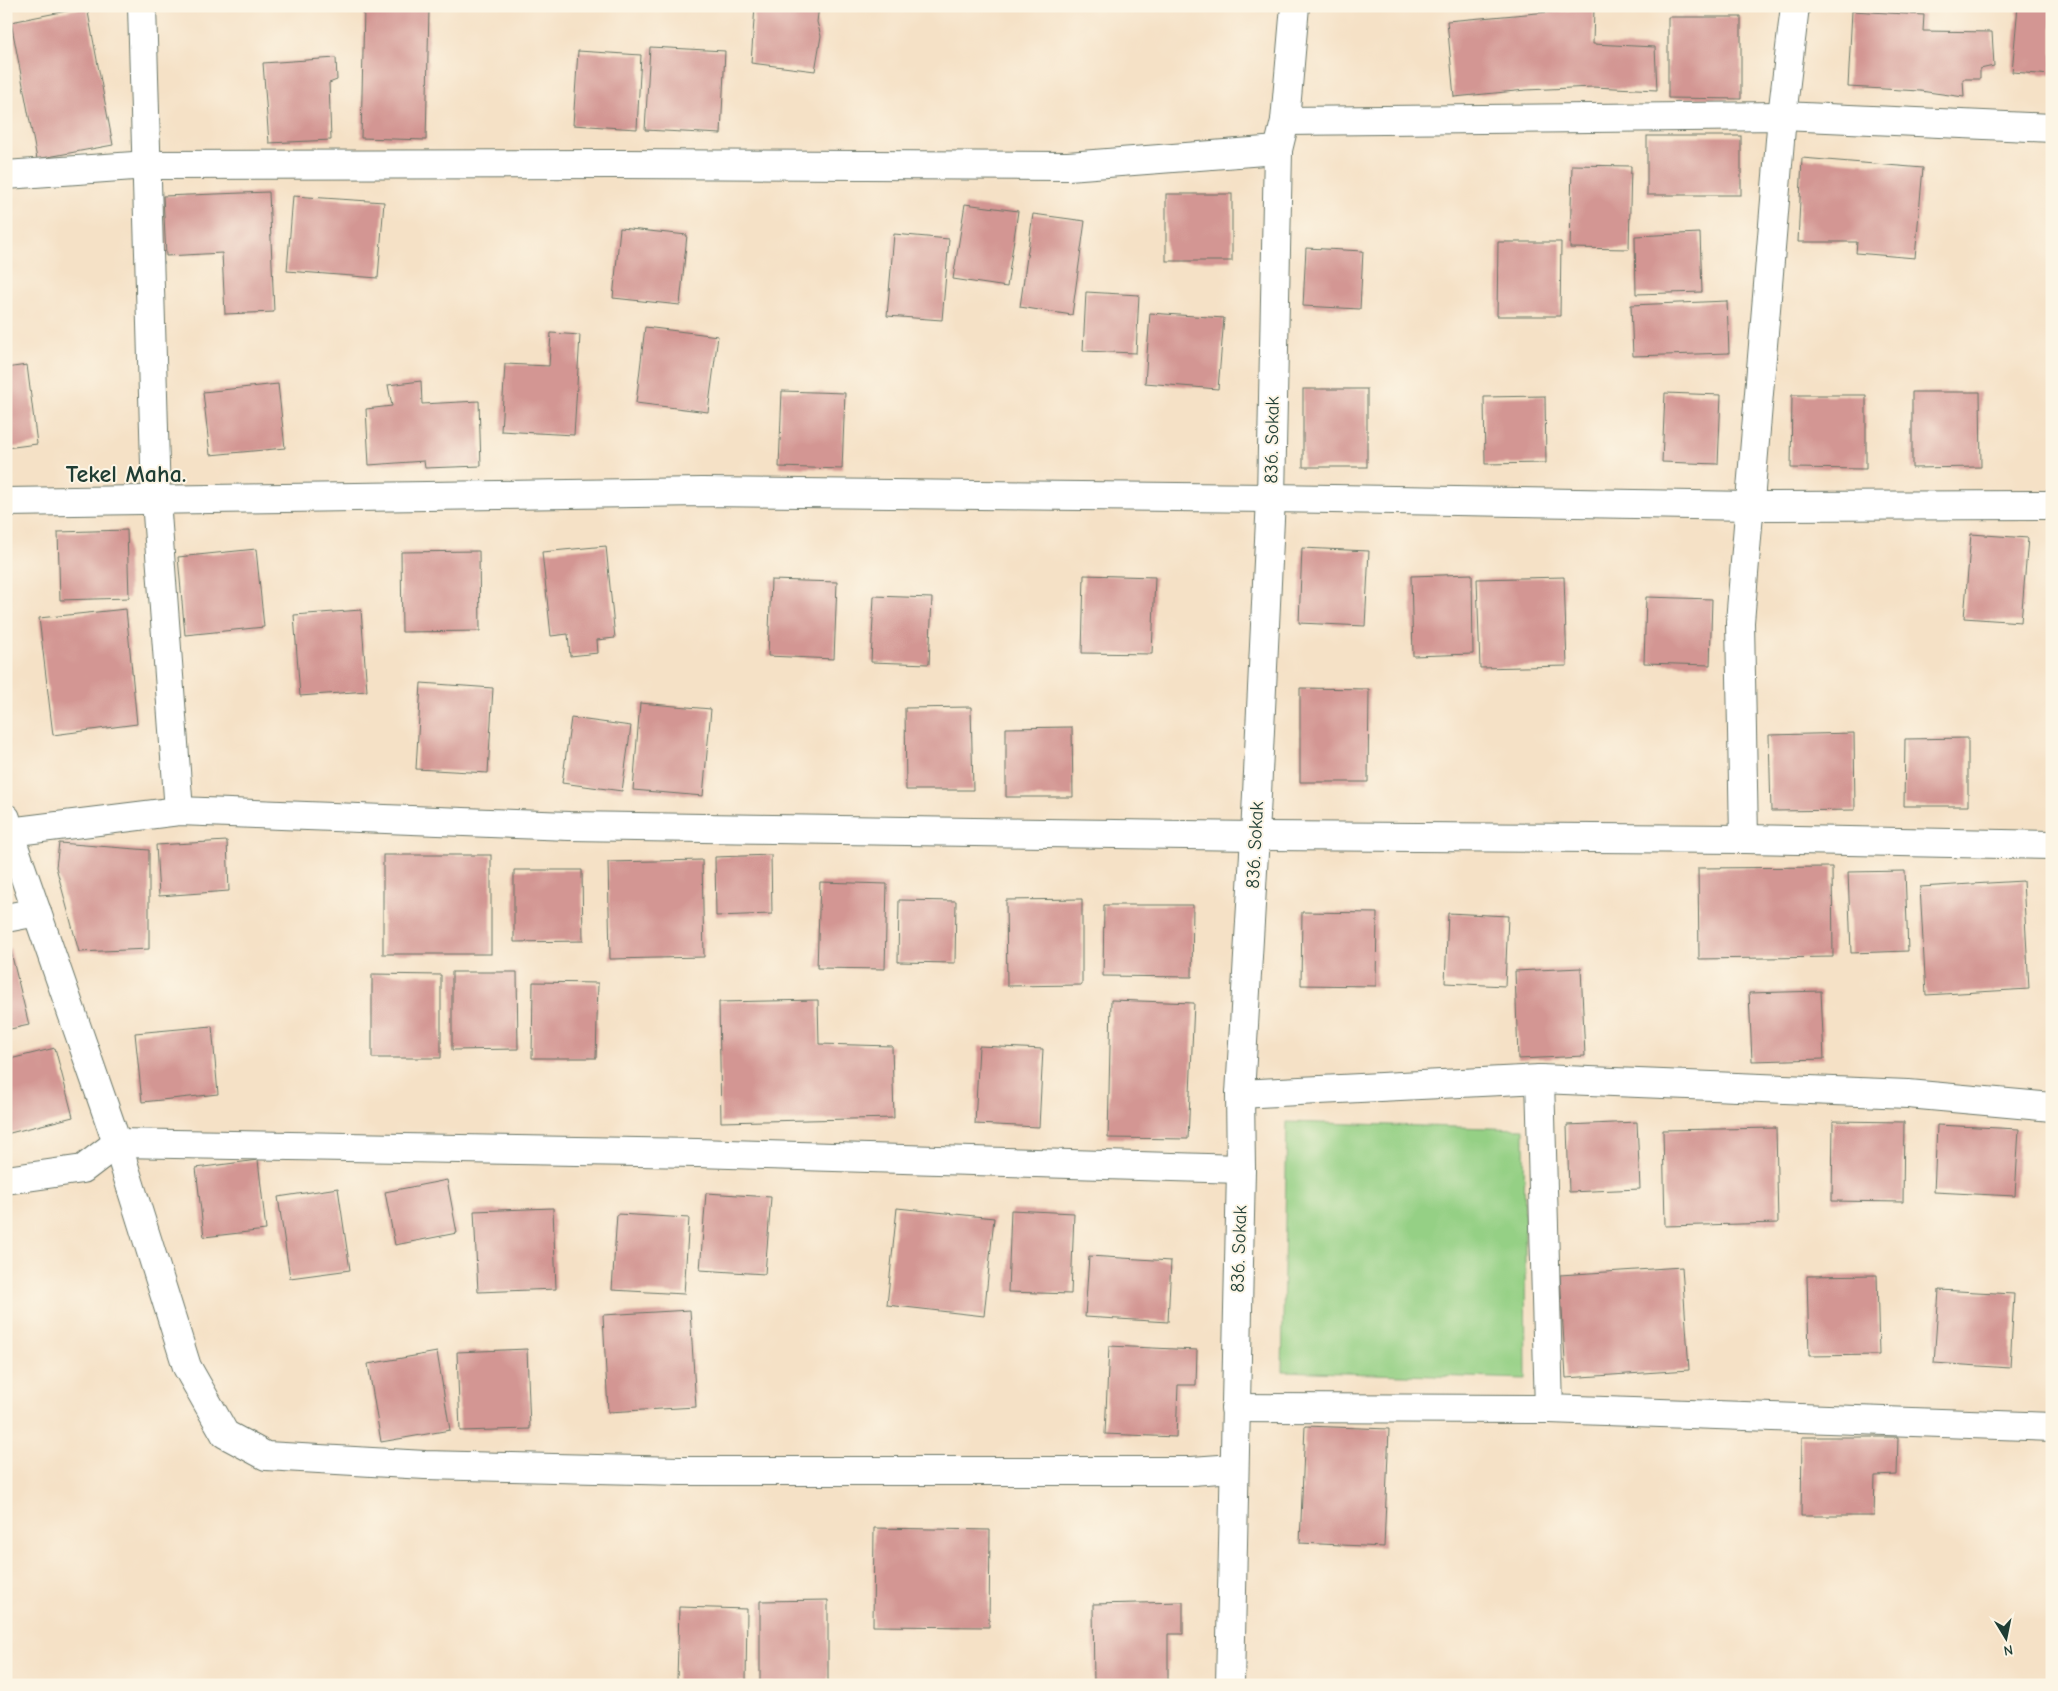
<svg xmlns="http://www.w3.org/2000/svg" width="2058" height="1691" viewBox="0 0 2058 1691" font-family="'Comic Neue',sans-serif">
  <rect width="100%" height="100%" fill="#fcf5e5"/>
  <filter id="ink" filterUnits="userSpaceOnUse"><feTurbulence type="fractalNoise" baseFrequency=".02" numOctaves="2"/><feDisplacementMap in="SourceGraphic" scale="10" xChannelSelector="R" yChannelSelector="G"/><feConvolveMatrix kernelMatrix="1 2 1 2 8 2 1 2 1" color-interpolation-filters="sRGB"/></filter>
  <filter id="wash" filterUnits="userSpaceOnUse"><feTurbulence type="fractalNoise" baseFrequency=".0096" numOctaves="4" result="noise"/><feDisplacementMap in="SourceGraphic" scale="20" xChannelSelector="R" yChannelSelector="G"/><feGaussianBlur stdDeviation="1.12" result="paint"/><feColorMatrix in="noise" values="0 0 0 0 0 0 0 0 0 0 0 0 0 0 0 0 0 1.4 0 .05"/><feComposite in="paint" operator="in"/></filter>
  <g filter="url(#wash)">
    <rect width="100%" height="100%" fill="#f5e1c6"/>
    <path fill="#95d085" stroke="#5a865c" d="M1287 1122 1524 1129 1526 1379 1282 1371Z"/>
    <g id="blocks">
      <g fill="#d39693">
        <path d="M755 6H819L817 22 821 36 815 71 751 63Z"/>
        <path d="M2018 6H2052V75L2012 72Z"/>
        <path d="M87 7 113 145 37 159 11 22Z"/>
        <path d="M364 8 429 9 426 140 361 138Z"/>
        <path d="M1594 8 1593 44 1655 47 1657 90 1593 87 1526 90 1454 97 1447 21Z"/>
        <path d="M1852 11 1924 15 1923 31 1992 32 1994 66 1980 69V79H1963L1964 97 1920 91 1848 87Z"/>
        <path d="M1668 17H1741V99L1668 98Z"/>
        <path d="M650 47 725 51 721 134 645 130Z"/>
        <path d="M578 51 641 55 637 129 573 125Z"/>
        <path d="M336 58 337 80 329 83 331 140 269 143 263 63Z"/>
        <rect x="1647" y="136" width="94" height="59"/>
        <path d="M1802 158 1923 168 1915 258 1856 253 1857 242H1798Z"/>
        <path d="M1572 165 1631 166 1629 249 1570 248Z"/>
        <path d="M269 192 274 312 225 314 222 253 166 256 163 196Z"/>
        <rect x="1166" y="194" width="66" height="67"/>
        <path d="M293 196 384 202 378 278 287 271Z"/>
        <path d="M965 204 1018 211 1007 287 953 279Z"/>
        <path d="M1033 214 1085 221 1072 315 1020 307Z"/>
        <path d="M620 228 687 235 680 305 613 298Z"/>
        <path d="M1700 233 1702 292 1636 294 1635 236Z"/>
        <path d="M894 234 949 239 942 320 887 316Z"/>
        <path d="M1498 242H1561L1560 316H1497Z"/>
        <path d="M1306 248 1363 251 1360 309 1303 306Z"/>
        <path d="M1086 292 1139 295 1136 353 1083 351Z"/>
        <path d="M1727 301 1729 353 1633 356 1631 305Z"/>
        <path d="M1150 313 1224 318 1218 389 1145 383Z"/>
        <path d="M645 327 718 336 708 412 636 403Z"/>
        <path d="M551 333 580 335 574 435 501 431 505 364 549 366Z"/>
        <path d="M27 365 37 444 6 448V368Z"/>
        <path d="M421 381 422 404 479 401 481 466 425 468 424 461 369 465 366 409 392 406 388 385Z"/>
        <path d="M278 384 285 448 210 455 203 392Z"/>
        <rect x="1303" y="389" width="64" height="78"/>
        <path d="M782 391 845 393 842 469 779 467Z"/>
        <path d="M1912 392H1980L1981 467 1912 468Z"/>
        <path d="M1665 393 1721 395 1718 464 1662 462Z"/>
        <path d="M1792 395H1866V469L1791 468Z"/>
        <path d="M1545 396 1546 463 1485 464 1484 397Z"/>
        <path d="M127 530 129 598 60 600 58 532Z"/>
        <path d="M1971 534 2028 538 2021 622 1964 618Z"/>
        <path d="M606 546 615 638 597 640 598 653 570 656 568 634 551 636 542 552Z"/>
        <path d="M1302 548 1369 551 1365 626 1299 623Z"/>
        <path d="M256 549 264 627 185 635 178 557Z"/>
        <path d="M479 551 480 631 402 632 401 552Z"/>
        <path d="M1472 574 1473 654 1413 656 1411 576Z"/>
        <path d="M1084 575 1155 577 1152 654 1082 653Z"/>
        <path d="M1564 577 1567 666 1480 668 1477 579Z"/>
        <path d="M771 580 837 582 834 659 768 656Z"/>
        <path d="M874 596 932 598 929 664 871 662Z"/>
        <path d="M1646 597 1712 599 1710 665 1644 663Z"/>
        <path d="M126 609 137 724 53 735 39 618Z"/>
        <path d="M361 610 367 691 300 696 294 615Z"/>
        <path d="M421 683 493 688 488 773 416 769Z"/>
        <path d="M1300 688 1369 689 1368 782H1300Z"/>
        <path d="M640 703 711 709 703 796 633 790Z"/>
        <path d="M971 707 973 790H906L905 708Z"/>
        <path d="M571 718 631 726 622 791 562 783Z"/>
        <path d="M1072 727 1073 797H1006V728Z"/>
        <path d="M1854 733 1855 810 1771 811 1769 735Z"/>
        <path d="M1968 738V806H1904L1905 739Z"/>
        <path d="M227 841 229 891 159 896 156 845Z"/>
        <path d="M59 843 149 850V949L79 952 56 867Z"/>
        <rect x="383" y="855" width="108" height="99"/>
        <path d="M771 855 772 914 716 916 715 857Z"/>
        <path d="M702 860 704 957 610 959 608 862Z"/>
        <path d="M1832 867 1833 957 1699 959 1698 868Z"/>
        <path d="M514 870H582L583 941 514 942Z"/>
        <path d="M1905 871 1908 951 1851 953 1848 872Z"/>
        <path d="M2023 881 2029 989 1926 995 1920 887Z"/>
        <path d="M820 882 887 884 885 969 817 968Z"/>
        <path d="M1082 899V985L1007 986 1006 900Z"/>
        <path d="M899 900 956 901 955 963 898 962Z"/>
        <path d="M1104 905H1193L1192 977 1103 976Z"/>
        <path d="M1302 912 1377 913 1376 986 1301 985Z"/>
        <path d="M1448 913 1508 916 1505 986 1445 983Z"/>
        <path d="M10 948 29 1025 6 1030V949Z"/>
        <path d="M1581 968 1585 1056 1518 1059 1515 971Z"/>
        <path d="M452 972H517L518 1049 452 1050Z"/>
        <path d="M372 974 441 975V1058H372Z"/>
        <path d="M533 982 598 983 596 1058H532Z"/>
        <path d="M1821 991 1824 1059 1752 1061 1749 993Z"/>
        <path d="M818 1000 819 1044 892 1046 894 1118 721 1122 719 1002Z"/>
        <path d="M1111 1000 1194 1003 1188 1139 1108 1138Z"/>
        <path d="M212 1026 218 1094 142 1102 135 1033Z"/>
        <path d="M979 1046 1043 1049 1039 1127 975 1124Z"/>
        <path d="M55 1048 73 1117 6 1134V1060Z"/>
        <path d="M1833 1121 1904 1122 1903 1202 1832 1201Z"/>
        <path d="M1637 1122 1640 1189 1569 1192 1567 1125Z"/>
        <path d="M1937 1125 2019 1129 2015 1196 1934 1192Z"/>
        <path d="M1776 1128 1778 1223 1665 1226 1663 1130Z"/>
        <path d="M258 1160 266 1230 204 1237 196 1168Z"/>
        <path d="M447 1180 457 1233 395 1245 385 1192Z"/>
        <path d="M338 1188 350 1270 290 1278 278 1197Z"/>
        <path d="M706 1193 771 1197 765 1274 700 1270Z"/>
        <path d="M553 1208 556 1289 478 1292 474 1211Z"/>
        <path d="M897 1208 994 1218 984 1316 887 1305Z"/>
        <path d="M1011 1210 1074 1213 1071 1294 1008 1292Z"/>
        <path d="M617 1214 689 1218 684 1294 612 1290Z"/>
        <path d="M1089 1256 1171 1261 1168 1322 1085 1317Z"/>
        <path d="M1682 1267 1689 1370 1566 1378 1560 1275Z"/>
        <path d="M1877 1275 1879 1355 1809 1356 1807 1276Z"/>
        <path d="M1939 1290 2014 1294 2010 1368 1934 1363Z"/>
        <path d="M690 1310 696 1407 608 1412 603 1315Z"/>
        <path d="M1109 1346 1197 1350 1196 1385H1178L1176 1437 1105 1434Z"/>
        <path d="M527 1349 530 1429 460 1431 457 1352Z"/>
        <path d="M437 1352 450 1430 381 1442 368 1364Z"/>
        <path d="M1305 1426 1389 1429 1384 1547 1300 1543Z"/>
        <path d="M1802 1437H1898L1897 1475 1875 1476 1874 1516H1801Z"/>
        <path d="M874 1528 990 1530 989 1627 873 1626Z"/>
        <path d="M828 1600V1683H760V1601Z"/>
        <path d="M1183 1602V1634H1168V1685H1094L1093 1604Z"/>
        <path d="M679 1607 747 1609 746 1682 677 1681Z"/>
      </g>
    </g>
  </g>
  <g filter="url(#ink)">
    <use href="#blocks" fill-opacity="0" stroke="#6a7667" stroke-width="1"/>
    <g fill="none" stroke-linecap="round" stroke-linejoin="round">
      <g stroke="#6a7667" stroke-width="30">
        <g id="minor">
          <path d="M142 6 156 500 179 811"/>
          <path d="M1285 121 1782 116 2052 128"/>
          <path d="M6 175 148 165 615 164 1068 166 1278 150"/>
          <path d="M6 502 703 492 1271 498 1751 506 2052 505"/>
          <path d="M6 818 9 832 117 1143 187 1367 225 1434 266 1456 425 1465 681 1471H1192L1234 1468"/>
          <path d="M9 832 179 811 569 826 1255 836 1744 839 2052 845"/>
          <path d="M1744 839 1740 622 1782 116 1795 6"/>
          <path d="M6 918 37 912"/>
          <path d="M1540 1079 1549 1409"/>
          <path d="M1240 1094 1540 1079 1908 1094 2052 1107"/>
          <path d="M6 1180 83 1169 117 1143 697 1153 1241 1169"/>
          <path d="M1235 1408 1549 1409 2052 1427"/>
          <path d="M1230 1685 1241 1169 1240 1094 1255 836 1271 498 1278 150 1285 121 1295 6"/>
        </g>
      </g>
      <use href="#minor" stroke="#fff" stroke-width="28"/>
    </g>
  </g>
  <g text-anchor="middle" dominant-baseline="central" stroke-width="4" stroke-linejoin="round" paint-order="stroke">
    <g font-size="19" fill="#1f3d34" stroke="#fcf5e5">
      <text transform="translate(1272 440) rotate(-89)">836. Sokak</text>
      <text transform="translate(1255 845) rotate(-87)">836. Sokak</text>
      <text transform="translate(1239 1249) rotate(-88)">836. Sokak</text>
    </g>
    <g font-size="24" font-weight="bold" fill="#1f3d34" stroke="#fcf5e5">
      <text x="126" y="474">Tekel Maha.</text>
    </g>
  </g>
  <rect width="2058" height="1691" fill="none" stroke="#fcf5e5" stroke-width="25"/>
  <g transform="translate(2006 1638) rotate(170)" stroke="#fcf5e5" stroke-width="4" paint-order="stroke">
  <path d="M0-4L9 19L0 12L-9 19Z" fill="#1f3d34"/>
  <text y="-8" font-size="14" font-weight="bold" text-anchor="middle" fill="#1f3d34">N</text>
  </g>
</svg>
